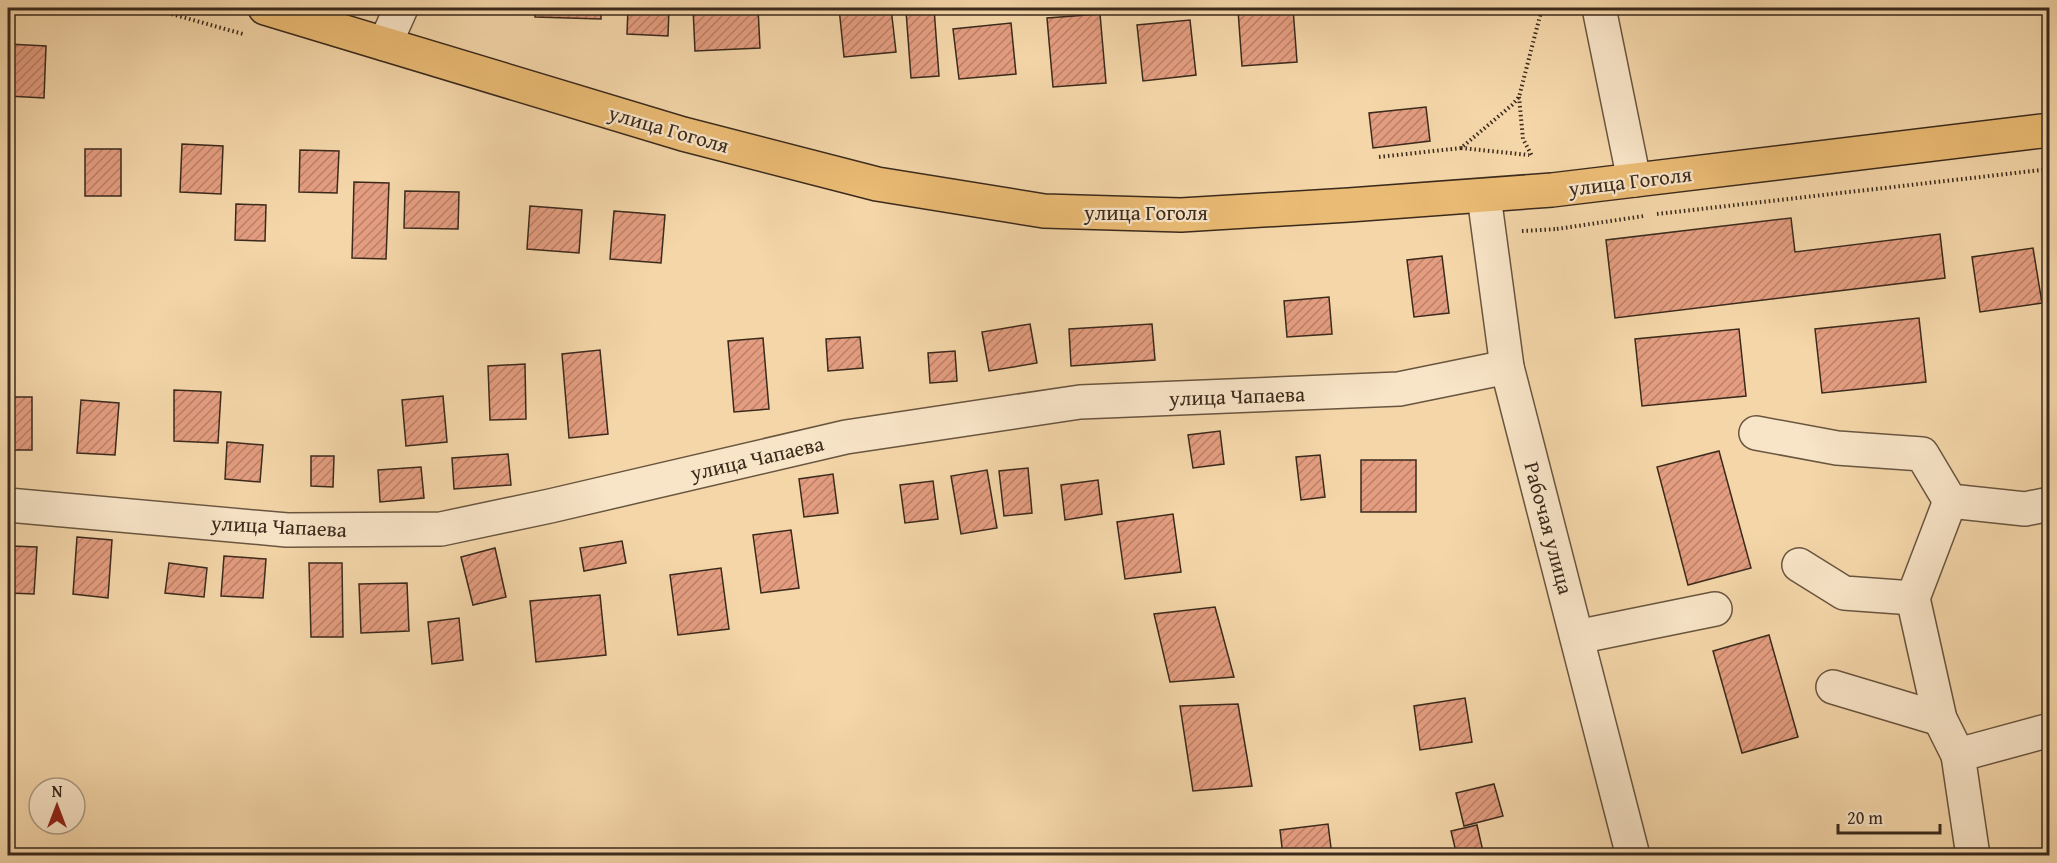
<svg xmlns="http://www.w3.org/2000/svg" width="2057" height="863" viewBox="0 0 2057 863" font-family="'Gentium Book Plus',serif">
  <defs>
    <pattern id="building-hatch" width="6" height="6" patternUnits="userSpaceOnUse" patternTransform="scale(1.5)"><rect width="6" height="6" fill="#e49d80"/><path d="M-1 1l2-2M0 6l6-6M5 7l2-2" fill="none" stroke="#ba8068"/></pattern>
  </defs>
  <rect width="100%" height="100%" fill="#f4d6a9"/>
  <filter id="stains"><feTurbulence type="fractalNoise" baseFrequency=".00333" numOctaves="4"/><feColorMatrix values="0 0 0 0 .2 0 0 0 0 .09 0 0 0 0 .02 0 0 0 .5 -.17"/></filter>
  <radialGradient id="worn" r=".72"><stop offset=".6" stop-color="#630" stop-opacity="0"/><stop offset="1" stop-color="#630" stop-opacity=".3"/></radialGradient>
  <g fill="url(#building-hatch)" stroke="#3b2a1c" stroke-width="1.5">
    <path d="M535 8H601V19L535 17Z"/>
    <path d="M628 8H669L668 36 627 34Z"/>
    <path d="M693 8H758L760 48 695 51Z"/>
    <path d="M839 8H891L896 52 844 57Z"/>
    <path d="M934 8 939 76 911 78 906 11Z"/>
    <path d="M1262 8H1293L1297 62 1242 66 1238 10Z"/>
    <path d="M1100 14 1106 83 1053 87 1047 18Z"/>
    <path d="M1190 20 1196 75 1143 81 1137 25Z"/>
    <path d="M1011 23 1016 74 959 79 953 29Z"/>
    <path d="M8 44 46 46 44 98 8 96Z"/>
    <path d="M1426 107 1430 141 1373 148 1369 113Z"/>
    <path d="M182 144 223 146 221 194 180 192Z"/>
    <rect x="85" y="149" width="36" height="47"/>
    <path d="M300 150 339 151 337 193 299 192Z"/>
    <path d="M354 182 389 183 386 259 352 258Z"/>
    <path d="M405 191 459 192 458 229 404 228Z"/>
    <path d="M236 204 266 205 265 241 235 240Z"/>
    <path d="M530 206 582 210 579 253 527 249Z"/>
    <path d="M614 211 665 215 661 263 610 259Z"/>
    <path d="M1791 218 1795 252 1940 234 1945 278 1615 318 1606 240Z"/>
    <path d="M2033 248 2042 303 1980 312 1972 257Z"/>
    <path d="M1442 256 1449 313 1414 317 1407 260Z"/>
    <path d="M1329 297 1332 334 1287 337 1284 301Z"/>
    <path d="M1919 318 1926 382 1822 393 1815 329Z"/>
    <path d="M1030 324 1037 363 989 371 982 332Z"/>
    <path d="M1152 324 1155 360 1071 366 1069 329Z"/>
    <path d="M1739 329 1746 396 1642 406 1635 339Z"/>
    <path d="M860 337 863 368 828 371 826 339Z"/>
    <path d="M763 338 769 409 734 412 728 341Z"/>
    <path d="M600 350 608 434 569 438 562 354Z"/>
    <path d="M955 351 957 381 930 383 928 353Z"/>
    <path d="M525 364 526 419 490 420 488 366Z"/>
    <path d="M174 390 221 392 218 443 174 441Z"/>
    <path d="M443 396 447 442 406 446 402 400Z"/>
    <rect x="8" y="397" width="24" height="53"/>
    <path d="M81 400 119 403 115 455 77 453Z"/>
    <path d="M1220 431 1224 464 1193 468 1188 435Z"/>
    <path d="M227 442 263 445 260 482 225 479Z"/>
    <path d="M1719 451 1751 568 1688 585 1657 467Z"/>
    <path d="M508 454 511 485 454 489 452 458Z"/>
    <path d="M1320 455 1325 497 1301 500 1296 457Z"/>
    <path d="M311 456H334L333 487 311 486Z"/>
    <rect x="1361" y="460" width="55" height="52"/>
    <path d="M421 467 424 498 380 502 378 470Z"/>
    <path d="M1028 468 1032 513 1004 516 999 471Z"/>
    <path d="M987 470 997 528 961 534 951 476Z"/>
    <path d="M833 474 838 513 804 517 799 479Z"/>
    <path d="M1098 480 1102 514 1065 520 1061 485Z"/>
    <path d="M933 481 938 519 905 523 900 485Z"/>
    <path d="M1173 514 1181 572 1125 579 1117 522Z"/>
    <path d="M791 530 799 588 761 593 753 535Z"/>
    <path d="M77 537 112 540 108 598 73 594Z"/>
    <path d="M622 541 626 563 584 571 580 548Z"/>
    <path d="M11 546 37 547 34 594 9 593Z"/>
    <path d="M495 548 506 597 473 605 461 557Z"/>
    <path d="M224 556 266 559 263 598 221 596Z"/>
    <path d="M169 563 207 568 204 597 165 593Z"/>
    <path d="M309 563H342L343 637H311Z"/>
    <path d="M721 568 729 629 678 635 670 575Z"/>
    <path d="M407 583 409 631 361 633 359 584Z"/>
    <path d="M600 595 606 655 536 662 530 601Z"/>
    <path d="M1215 607 1234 677 1170 682 1154 614Z"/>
    <path d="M459 618 463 660 432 664 428 622Z"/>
    <path d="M1769 635 1798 737 1742 753 1713 651Z"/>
    <path d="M1465 698 1472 742 1420 750 1414 706Z"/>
    <path d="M1238 704 1252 786 1193 791 1180 706Z"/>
    <path d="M1494 784 1503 816 1464 826 1456 793Z"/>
    <path d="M1328 824 1332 856H1283L1280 830Z"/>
    <path d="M1477 825 1484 856H1457L1451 831Z"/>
  </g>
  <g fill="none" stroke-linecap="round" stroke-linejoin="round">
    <g stroke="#69553f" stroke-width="36">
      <g id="minor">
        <path d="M1599 8 1634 180"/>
        <path d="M385 44 401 8"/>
        <path d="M1484 196 1507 367 1633 856"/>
        <path d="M1756 433 1837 448 1922 454 1950 501 2025 509 2050 504"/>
        <path d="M1950 501 1913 598 1940 719 1958 755 2050 730"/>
        <path d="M8 505 287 530 441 529 550 506 846 437 1080 402 1399 389 1507 367"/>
        <path d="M1799 565 1844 593 1913 598"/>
        <path d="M1577 637 1715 609"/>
        <path d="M1833 687 1940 719"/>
        <path d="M1958 755 1973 856"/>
      </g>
    </g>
    <g stroke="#3b2a1c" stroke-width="36">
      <path id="major" d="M265 8 683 134 877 184 1044 211 1181 215 1349 205 1552 190 2050 130"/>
    </g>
    <g stroke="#3b2a1c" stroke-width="4" stroke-dasharray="1.5 3" stroke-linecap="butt">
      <path d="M150 8 243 34"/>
      <path d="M1519 97 1523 139 1532 156"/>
      <path d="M1461 148 1529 155"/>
      <path d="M1379 157 1461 148 1512 105 1519 97 1542 8"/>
      <path d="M1657 214 2050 169"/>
      <path d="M1557 229 1644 216"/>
      <path d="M1522 231 1557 229"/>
    </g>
    <use href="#minor" stroke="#f8e4c7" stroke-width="33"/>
    <use href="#major" stroke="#eabb74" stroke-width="33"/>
  </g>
  <g text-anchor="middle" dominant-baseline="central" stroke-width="4.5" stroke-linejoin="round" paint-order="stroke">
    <g font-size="21" fill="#3b2a1c" stroke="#f8e4c7">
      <text transform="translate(669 129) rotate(16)">улица Гоголя</text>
      <text transform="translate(1630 181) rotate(-7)">улица Гоголя</text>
      <text x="1146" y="212">улица Гоголя</text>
      <text transform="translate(1237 396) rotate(-2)">улица Чапаева</text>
      <text transform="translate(757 458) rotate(-13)">улица Чапаева</text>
      <text transform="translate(279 526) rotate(3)">улица Чапаева</text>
      <text transform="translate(1549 528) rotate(75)">Рабочая улица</text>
    </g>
  </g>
  <rect width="2057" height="863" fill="none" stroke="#f4d6a9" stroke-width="30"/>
  <rect x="9" y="9" width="2039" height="845" fill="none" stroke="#3b2a1c" stroke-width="3"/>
  <rect x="15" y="15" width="2027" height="833" fill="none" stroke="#3b2a1c" stroke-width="1.5"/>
  <g transform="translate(57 806)"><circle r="28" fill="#f8e4c7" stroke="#ac9a83" stroke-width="1.5"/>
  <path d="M0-4.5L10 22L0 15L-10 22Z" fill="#8f2418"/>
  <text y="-9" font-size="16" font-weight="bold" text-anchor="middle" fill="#3b2a1c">N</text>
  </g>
  <path d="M1838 824v9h102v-9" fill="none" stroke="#3b2a1c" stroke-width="3"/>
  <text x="1847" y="824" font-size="18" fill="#3b2a1c" stroke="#f8e4c7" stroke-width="4.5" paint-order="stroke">20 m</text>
  <rect width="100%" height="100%" filter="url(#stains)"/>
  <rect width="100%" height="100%" fill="url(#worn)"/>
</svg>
